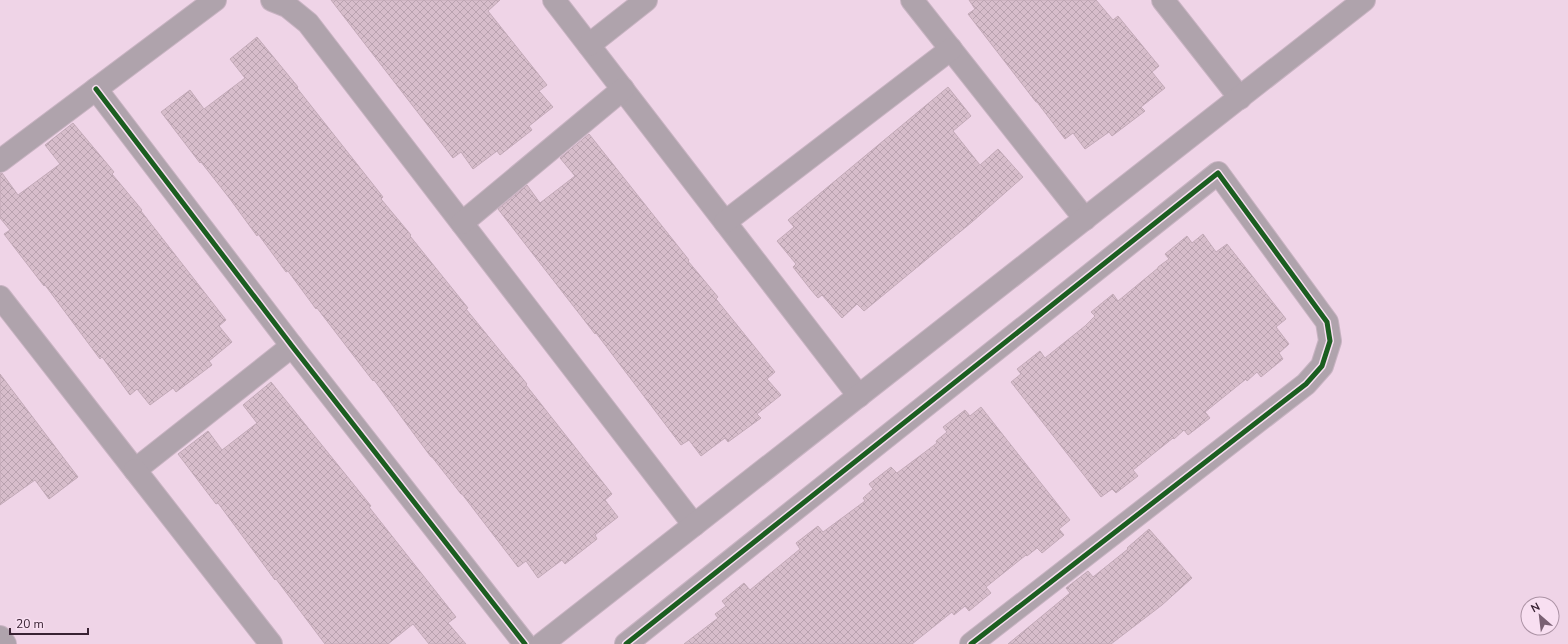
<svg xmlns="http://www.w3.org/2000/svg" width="1568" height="644" viewBox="0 0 1568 644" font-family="'Nunito Sans',sans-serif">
  <defs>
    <pattern id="building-cross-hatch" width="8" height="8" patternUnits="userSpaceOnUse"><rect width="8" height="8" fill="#d7bdcb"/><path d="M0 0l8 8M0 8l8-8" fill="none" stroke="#b9a2af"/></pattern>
  </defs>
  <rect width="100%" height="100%" fill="#efd4e7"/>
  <g fill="url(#building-cross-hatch)" stroke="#c3aab8">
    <path d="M331 0H500L488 11 547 85 539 91 553 107 529 126 532 130 500 155 497 151 473 169 461 152 453 158Z"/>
    <path d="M969 0H1096L1113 20 1118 16 1159 66 1152 72 1165 88 1141 107 1145 111 1112 136 1109 132 1085 149 1073 133 1065 139 1037 102H1036L968 14 975 9Z"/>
    <path d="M257 37 298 87 297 88 383 197 381 199 411 235 410 236 468 308 466 309 527 384 526 385 612 494 605 500 618 517 595 535 597 539 565 564 562 560 538 578 526 561 518 567 462 494H461L432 457H431L374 380 373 381 317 308 316 309 288 271 286 272 258 234 257 236 230 199 201 162 200 163 161 112 190 90 204 109 245 78 230 59Z"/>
    <path d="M948 87 971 116 953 131 980 165 998 149 1023 177 972 222 864 311 857 304 842 318 822 295 818 298 811 290 793 267 796 264 777 241 794 227 788 220Z"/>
    <path d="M73 123 114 172 112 174 142 210 141 211 226 320 219 326 232 342 209 361 212 365 176 392 173 388 150 405 137 389 130 395 102 357 100 359 45 285 44 286 4 234 10 230 0 218V173H2L18 195 60 164 45 145Z"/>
    <path d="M589 134 689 260 688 261 718 297 716 299 775 372 767 379 781 395 757 414 761 418 728 442 725 438 701 456 689 440 681 445 596 333 595 334 498 209 527 185 540 203 575 176 560 158Z"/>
    <path d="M1203 234 1216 252 1227 244 1286 319 1276 327 1289 344 1279 353 1283 359 1261 377 1257 372 1247 381 1246 379 1205 412 1210 418 1188 435 1184 430 1174 439 1173 438 1133 470 1138 476 1116 493 1112 489 1101 497 1011 382 1021 374 1017 369 1040 351 1045 358 1085 326 1095 316 1091 312 1113 294 1118 301 1158 268V267L1169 259 1165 254 1187 236 1192 243Z"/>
    <path d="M0 374 78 477 49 499 35 480 0 505Z"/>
    <path d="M271 382 371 506 369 507 456 617 448 623 466 644H429L413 624 388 644H325L276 579 275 580 218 503 216 504 178 454 208 431 222 450 257 423 243 405Z"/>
    <path d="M981 407 1070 520 1059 529 1064 535 1042 553 1037 548 1027 556 1026 555 986 587 991 593 969 611 965 606 954 615 952 612 912 644H684L718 618 715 614 726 606 722 601 744 583 750 590 800 549 796 543 818 526 823 532 865 501 863 498 873 489 869 484 891 467 897 473 937 443 936 441 947 432 943 427 965 410 970 416Z"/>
    <path d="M1149 529 1192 578 1162 605 1111 644H1008L1070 593 1066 588 1088 571 1093 577 1128 549 1127 548Z"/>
  </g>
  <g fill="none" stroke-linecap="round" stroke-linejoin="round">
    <g stroke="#c8b3c2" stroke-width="24">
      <g id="street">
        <path d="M272 0 287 6 308 23 694 525"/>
        <path d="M554 0 859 396"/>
        <path d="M912 0 1085 219"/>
        <path d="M1163 0 1240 98"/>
        <path d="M589 45 646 0"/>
        <path d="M96 89 292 346 525 644"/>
        <path d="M0 161 215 0"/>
        <path d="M725 222 951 49"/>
        <path d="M462 223 623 89"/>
        <path d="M0 297 135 470 292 346"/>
        <path d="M135 470 271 644"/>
        <path d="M0 637 5 644"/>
        <path d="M542 644 1364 0"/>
        <path d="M626 644 1218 173 1327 322 1330 341 1322 366 1306 384 971 644"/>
      </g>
    </g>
    <use href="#street" stroke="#afa3ac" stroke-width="22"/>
    <g stroke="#f8dff1" stroke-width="8">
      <g id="cycleway">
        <path d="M96 89 292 346 525 644"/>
        <path d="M626 644 1218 173 1327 322 1330 341 1322 366 1306 384 971 644"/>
      </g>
    </g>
    <use href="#cycleway" stroke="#1b5e20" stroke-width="5"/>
  </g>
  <g transform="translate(1540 616) rotate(332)"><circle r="19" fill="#f8dff1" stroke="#ac93a5"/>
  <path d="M0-3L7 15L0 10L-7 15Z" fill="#796072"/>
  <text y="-6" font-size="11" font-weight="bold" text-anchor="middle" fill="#392233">N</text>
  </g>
  <path d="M10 628v6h78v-6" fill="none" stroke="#392233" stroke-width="2"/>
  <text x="16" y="628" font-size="12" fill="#392233" stroke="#f8dff1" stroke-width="3" paint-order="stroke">20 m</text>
</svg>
